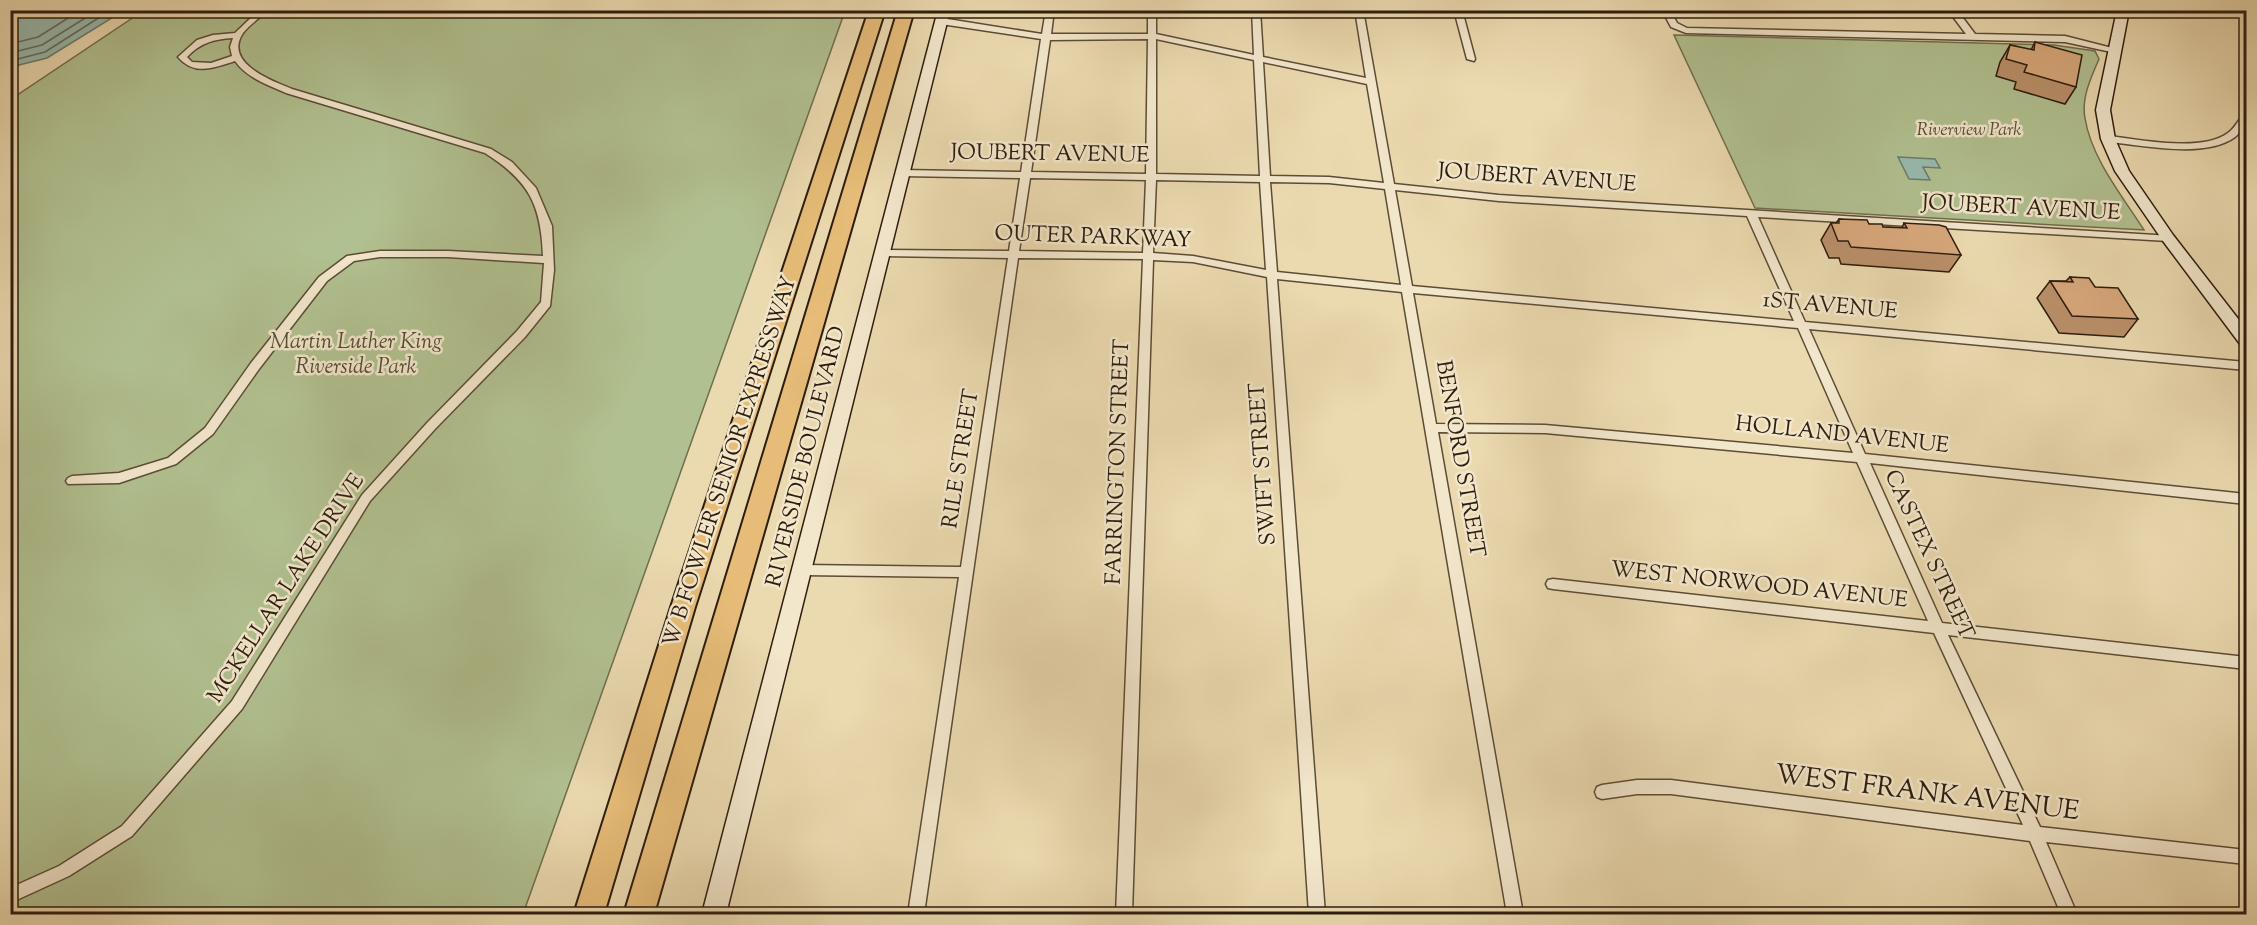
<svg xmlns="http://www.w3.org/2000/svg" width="2257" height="925" viewBox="0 0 2257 925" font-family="'Sorts Mill Goudy',serif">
  <rect width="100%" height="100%" fill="#ebd9af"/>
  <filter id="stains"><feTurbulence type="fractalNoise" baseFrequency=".00333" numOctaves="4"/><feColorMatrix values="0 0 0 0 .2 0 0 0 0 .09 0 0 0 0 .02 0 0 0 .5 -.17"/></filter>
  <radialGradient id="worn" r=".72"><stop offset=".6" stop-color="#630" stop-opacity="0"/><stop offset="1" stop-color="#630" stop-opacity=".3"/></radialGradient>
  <g fill="#b1c090" stroke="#6f6e4f" stroke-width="1.5">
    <path d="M143 11H845L523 914H11L10 100Z"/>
    <path d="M1674 35 2054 45 2095 51 2099 59C2091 77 2081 99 2085 118 2091 158 2123 197 2144 230L1755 208Z"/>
  </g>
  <g fill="#98baae" stroke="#6d7b6e" stroke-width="1.5">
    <path d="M10 11 11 10 117 11 115 16 47 58 11 67Z"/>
    <path d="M1898 157 1935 159 1940 168 1923 167 1930 180 1909 179Z"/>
  </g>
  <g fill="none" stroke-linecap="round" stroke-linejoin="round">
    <g stroke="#626c5e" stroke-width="1.5">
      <path d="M10 44 38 37 81 10"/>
      <path d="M10 53 42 45 98 10"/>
      <path d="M10 61 45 52 111 10"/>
    </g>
    <g stroke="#5c4c36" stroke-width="3">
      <g id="street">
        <path d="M259 10H268C260 18 250 24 243 33 223 63 272 81 292 89L491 149 512 162 536 188 552 226 554 270 550 306 525 337 435 429 370 501 242 709 132 836 69 876 10 903V888L59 866 122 826 232 701 362 495 427 423 517 331 541 302 544 263 448 257H380L354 261 327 281 259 369 213 434 176 464 119 483 68 484 66 481 68 478 72 476 119 473 168 458 205 428 251 363 319 277 347 256 380 251H448L543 256C541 204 529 181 485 153L286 93C268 85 247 78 235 61 214 68 194 76 178 57L197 40 213 35 235 33ZM233 38 230 47 232 56 211 63 192 62 187 57C200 43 214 39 233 38Z"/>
        <path d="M1046 10H1054L1051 34H1148V10H1156V34L1254 55 1252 10H1260L1263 57 1366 78 1355 10H1363L1394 184 1499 195 2172 236V240L2168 241 1758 217 1805 322 2246 362V370L1809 329 1865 454 2246 494V504L1870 463 1942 623 2246 657V669L1948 635 2040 827 2246 850V864L2046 842 2077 914H2061L2030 841 1671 794H1637L1602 799 1597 797 1595 792 1597 787 1602 785 1637 780H1671L2023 825 1934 633 1553 589 1548 588 1546 584 1548 580 1553 579 1928 621 1857 462 1545 433 1438 432 1523 914H1507L1402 292 1277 279 1325 914H1309L1267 277 1193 262 1153 260 1132 914H1116L1143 259 1018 258 924 914H908L959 577 803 575 798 574 797 570 798 566 803 565 961 567 1008 258 883 256 878 253 883 250 1009 251 1020 178 902 176 897 173 902 170 1021 172 1041 39 941 24 937 21 941 18 1042 34ZM1148 39 1146 174 1031 172 1050 40ZM1156 39 1254 60 1260 176 1156 174ZM1263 62 1367 84 1384 183 1329 177 1270 176ZM1030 178 1146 180 1143 253 1019 251ZM1156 180 1260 182 1266 270 1193 256 1153 253ZM1270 182 1329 183 1385 189 1401 285 1277 272ZM1395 190 1499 201 1747 216 1794 321 1412 286ZM1413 293 1798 328 1853 453 1545 425 1436 424Z"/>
        <path d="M1454 10H1462L1475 59 1474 61 1467 59Z"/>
        <path d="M1662 10H1670L1677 23 1687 28 1966 34 1948 10H1957L1975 34 2065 36 2120 50 2116 53 2065 42 1686 33 1671 27Z"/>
        <path d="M2246 114V123C2243 127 2239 134 2235 137 2205 159 2142 145 2108 142L2103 139 2108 136C2140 139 2201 153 2228 133 2234 129 2238 121 2243 115Z"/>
      </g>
    </g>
    <g stroke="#2d1d0e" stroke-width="3">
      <g id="secondary">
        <path d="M938 10H950L726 914H702Z"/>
        <path d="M2117 10H2129L2110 110 2115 139 2129 171 2173 235 2246 329V346L2240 344 2163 241 2115 171 2101 139 2096 110Z"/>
      </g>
    </g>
    <g stroke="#2d1d0e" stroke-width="4">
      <g id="highway">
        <path d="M869 10H885L695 607 604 914H574L671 607Z"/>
        <path d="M898 10H914L654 914H624Z"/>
      </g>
    </g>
    <use href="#street" fill="#f2e6cb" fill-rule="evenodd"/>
    <use href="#secondary" fill="#f2e6cb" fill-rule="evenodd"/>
    <use href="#highway" fill="#e6bc78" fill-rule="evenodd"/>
  </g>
  <g fill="#b9906a" stroke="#2d1d0e" stroke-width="1.5">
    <path d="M2035 42 2076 87 2065 104 2014 89 2016 82 1996 76 2000 62 2010 45 2031 50Z"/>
    <path d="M1839 219 1883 227 1902 228 1904 223 1961 255 1949 272 1841 264 1839 258H1829L1821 240 1831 223H1836Z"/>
    <path d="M2070 277 2095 287 2138 319 2124 337 2059 333 2037 298 2050 281H2066Z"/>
  </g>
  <g fill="#d7a87b" stroke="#2d1d0e" stroke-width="1.5">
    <path d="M2035 42 2082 55 2076 87 2024 72 2027 65 2006 59 2010 45 2034 50Z"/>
    <path d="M1839 219 1867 220 1869 224H1882L1883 227 1907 228 1904 223 1939 225 1946 227 1961 255 1851 247 1848 241H1838L1831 223H1839Z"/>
    <path d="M2070 277 2089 278 2095 287 2118 288 2138 319 2072 316 2050 281 2073 282Z"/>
  </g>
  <g text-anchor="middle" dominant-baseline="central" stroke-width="5" stroke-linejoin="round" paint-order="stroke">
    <g font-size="18" font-style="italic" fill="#554e35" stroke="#f2e6cb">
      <text x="1969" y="131">Riverview Park</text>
    </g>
    <g font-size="22" fill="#2d1d0e" stroke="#f2e6cb">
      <text transform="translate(1050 155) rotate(1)">JOUBERT AVENUE</text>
      <text transform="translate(1537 179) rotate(4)">JOUBERT AVENUE</text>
      <text transform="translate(2021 209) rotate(3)">JOUBERT AVENUE</text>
      <text transform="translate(1093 238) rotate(2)">OUTER PARKWAY</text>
      <text transform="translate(1830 307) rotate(5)">1ST AVENUE</text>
      <text transform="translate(1842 436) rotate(6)">HOLLAND AVENUE</text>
      <text transform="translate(807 457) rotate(-76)">RIVERSIDE BOULEVARD</text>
      <text transform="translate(962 459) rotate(-81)">RILE STREET</text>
      <text transform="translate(1459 459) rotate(80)">BENFORD STREET</text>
      <text transform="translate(731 462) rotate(-72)">W B FOWLER SENIOR EXPRESSWAY</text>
      <text transform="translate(1119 462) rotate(-88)">FARRINGTON STREET</text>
      <text transform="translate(1264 464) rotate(-94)">SWIFT STREET</text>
      <text transform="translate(1928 555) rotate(65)">CASTEX STREET</text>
      <text transform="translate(1759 586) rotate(6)">WEST NORWOOD AVENUE</text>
      <text transform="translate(287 589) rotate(-57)">MCKELLAR LAKE DRIVE</text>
    </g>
    <g font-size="22" font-style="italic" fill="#554e35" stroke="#f2e6cb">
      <text x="356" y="343">Martin Luther King<tspan x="356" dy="25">Riverside Park</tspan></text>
    </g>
    <g font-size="27" fill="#2d1d0e" stroke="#f2e6cb">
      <text transform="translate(1927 794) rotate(7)">WEST FRANK AVENUE</text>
    </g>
  </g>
  <rect width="2257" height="925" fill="none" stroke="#ebd9af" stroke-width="36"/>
  <rect x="12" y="12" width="2233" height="901" fill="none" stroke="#2d1d0e" stroke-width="3"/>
  <rect x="18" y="18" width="2221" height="889" fill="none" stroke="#2d1d0e" stroke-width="1.5"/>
  <rect width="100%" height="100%" filter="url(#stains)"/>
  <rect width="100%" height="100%" fill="url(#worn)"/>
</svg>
